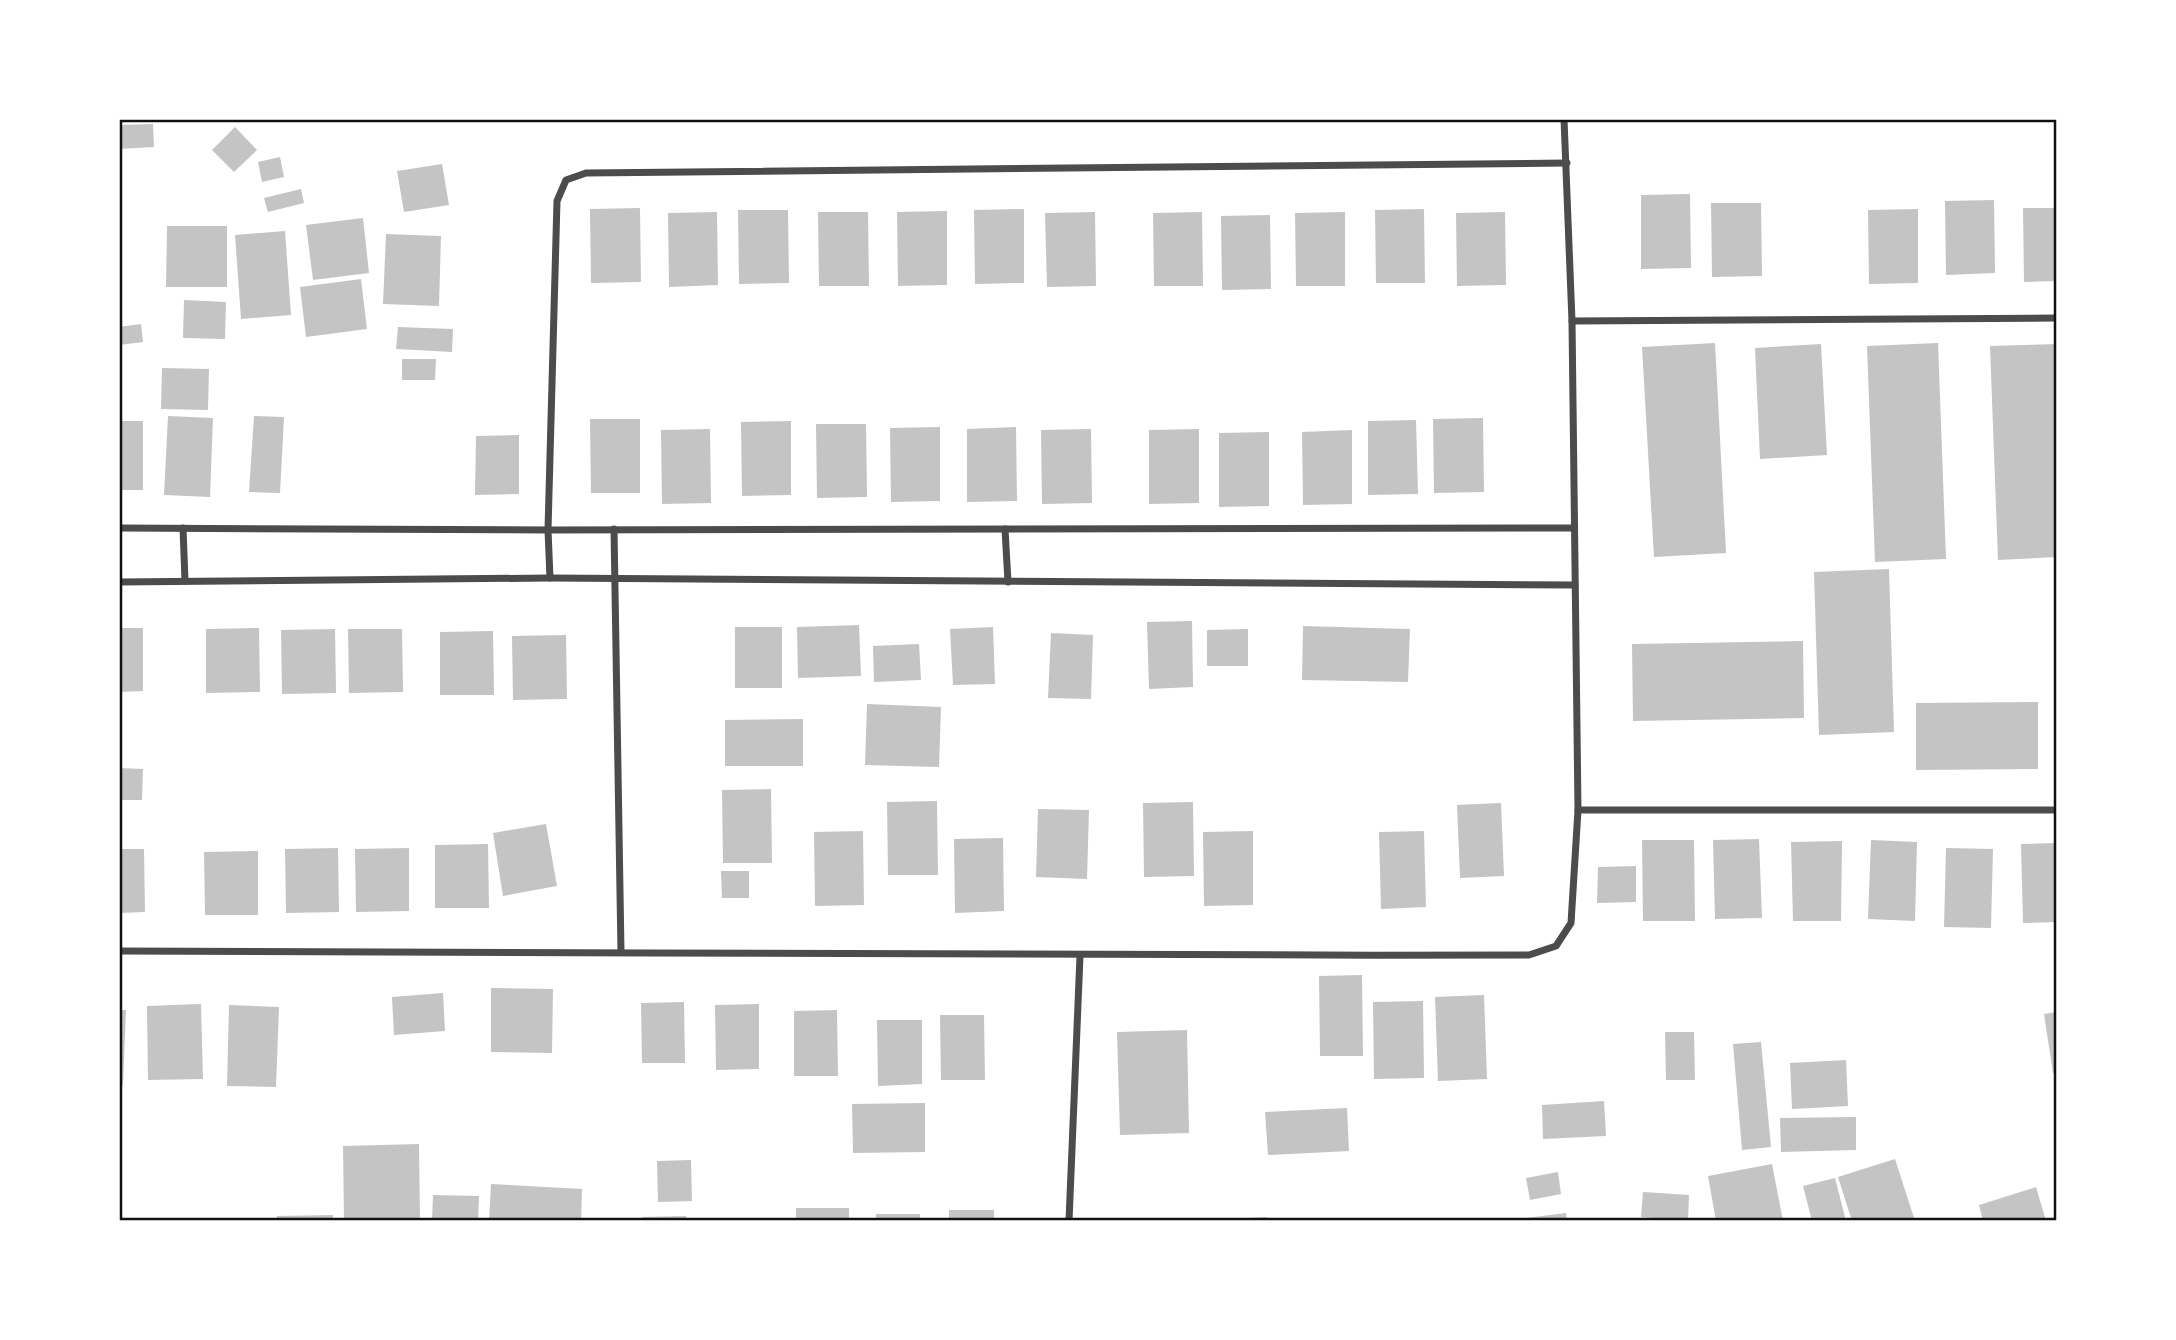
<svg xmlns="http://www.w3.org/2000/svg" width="2176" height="1340" viewBox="0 0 2176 1340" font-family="'Asap Condensed',sans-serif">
  <rect width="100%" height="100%" fill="#fff"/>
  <g fill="#c4c4c4">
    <path d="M153 124 154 147 119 149V125Z"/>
    <path d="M235 127 257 150 234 172 212 150Z"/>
    <path d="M280 157 284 177 262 182 258 162Z"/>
    <path d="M442 164 449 205 404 212 397 171Z"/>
    <path d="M301 189 304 203 268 212 264 198Z"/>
    <path d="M1690 194 1691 268 1641 269V195Z"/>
    <path d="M1994 200 1995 273 1946 275 1945 201Z"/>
    <path d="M1711 203H1761L1762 276 1712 277Z"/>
    <path d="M640 208 641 282 591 283 590 209Z"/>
    <path d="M2023 208H2057V281L2024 282Z"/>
    <path d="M1024 209V283L975 284 974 210Z"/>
    <path d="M1424 209 1425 283H1376L1375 210Z"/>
    <path d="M1918 209V283L1869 284 1868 210Z"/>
    <path d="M738 210H788L789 283 739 284Z"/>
    <path d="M947 211V285L898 286 897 212Z"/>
    <path d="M717 212 718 285 669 287 668 213Z"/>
    <path d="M818 212H868L869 286H819Z"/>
    <path d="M1095 212 1096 286 1047 287 1045 213Z"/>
    <path d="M1202 212 1203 286H1154L1153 213Z"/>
    <path d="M1345 212V286H1296L1295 213Z"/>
    <path d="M1505 212 1506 285 1457 286 1456 213Z"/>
    <path d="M1270 215 1271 289 1222 290 1221 216Z"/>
    <path d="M363 218 369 273 313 280 306 225Z"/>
    <path d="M167 226H227V287H166Z"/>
    <path d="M285 231 291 315 241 319 235 235Z"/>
    <path d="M386 234 441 236 439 306 383 304Z"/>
    <path d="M361 279 367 329 306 337 300 287Z"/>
    <path d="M184 300 226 302 225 339 183 338Z"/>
    <path d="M141 324 143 342 119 345V327Z"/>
    <path d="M398 327 453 329 452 352 396 349Z"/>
    <path d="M1715 343 1726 553 1654 557 1642 347Z"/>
    <path d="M1938 343 1946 559 1875 562 1867 346Z"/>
    <path d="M1821 344 1827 455 1760 459 1755 348Z"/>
    <path d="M2057 344V557L1998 560 1990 346Z"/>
    <path d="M402 359H436L435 380H402Z"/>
    <path d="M162 368 209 369 208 410 161 409Z"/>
    <path d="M168 416 213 418 210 497 164 495Z"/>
    <path d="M254 416 284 417 280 493 249 492Z"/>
    <path d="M1483 418 1484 492 1434 493 1433 419Z"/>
    <path d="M590 419H640V493H591Z"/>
    <path d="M1416 420 1418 494 1368 495V421Z"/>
    <rect x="119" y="421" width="24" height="69"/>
    <path d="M791 421V495L742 496 741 422Z"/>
    <path d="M816 424H866L867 497 817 498Z"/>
    <path d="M940 427V501L891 502 890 428Z"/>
    <path d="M1016 427 1017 501 967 502V429Z"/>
    <path d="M710 429 711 503 662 504 661 430Z"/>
    <path d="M1091 429 1092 503 1042 504 1041 430Z"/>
    <path d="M1199 429V503L1149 504V430Z"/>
    <path d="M1352 430V504L1303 505 1302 432Z"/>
    <path d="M1269 432V506L1219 507V433Z"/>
    <path d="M519 435V494L475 495 476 436Z"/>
    <path d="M1889 569 1894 732 1819 735 1814 572Z"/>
    <path d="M1192 621 1193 687 1149 689 1147 622Z"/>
    <path d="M859 625 861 676 798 678 797 627Z"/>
    <path d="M1303 626 1410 629 1408 682 1302 680Z"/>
    <rect x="735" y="627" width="47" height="61"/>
    <path d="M993 627 995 684 953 685 950 629Z"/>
    <path d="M119 628H143V691L119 692Z"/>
    <path d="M259 628 260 692 206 693V629Z"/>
    <path d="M335 629 336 693 282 694 281 630Z"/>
    <path d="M348 629H402L403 692 349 693Z"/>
    <path d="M1248 629V666H1207V630Z"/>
    <path d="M493 631 494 695H440V632Z"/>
    <path d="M1051 633 1093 635 1091 699 1048 698Z"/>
    <path d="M566 635 567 699 513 700 512 636Z"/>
    <path d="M1803 641 1804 718 1633 721 1632 644Z"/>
    <path d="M919 644 921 680 874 682 873 646Z"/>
    <path d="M2038 702V769L1916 770V703Z"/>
    <path d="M867 704 941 707 939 767 865 765Z"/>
    <path d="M803 719V766H725V720Z"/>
    <path d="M119 768 143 769 142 800H119Z"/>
    <path d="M771 789 772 863H723L722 790Z"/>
    <path d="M937 801 938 875H888L887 802Z"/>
    <path d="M1193 802 1194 876 1144 877 1143 803Z"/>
    <path d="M1501 803 1504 876 1460 878 1457 805Z"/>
    <path d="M1038 809 1089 810 1087 879 1036 877Z"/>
    <path d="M546 824 557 886 503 896 493 833Z"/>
    <path d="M863 831 864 905 815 906 814 832Z"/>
    <path d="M1253 831V905L1204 906 1203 832Z"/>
    <path d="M1424 831 1426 907 1381 909 1379 832Z"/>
    <path d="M1003 838 1004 911 955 913 954 839Z"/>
    <path d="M1759 839 1762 918 1715 919 1713 840Z"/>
    <path d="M1642 840H1694L1695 921H1643Z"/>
    <path d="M1871 840 1917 842 1915 921 1868 919Z"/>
    <path d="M1842 841 1841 921H1793L1791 842Z"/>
    <path d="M2057 843V922L2023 923 2021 844Z"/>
    <path d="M488 844 489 908H435V845Z"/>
    <path d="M338 848 339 912 286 913 285 849Z"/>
    <path d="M409 848V911L356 912 355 849Z"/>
    <path d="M1946 848 1993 849 1991 928 1944 927Z"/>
    <path d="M119 849H144L145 912 119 913Z"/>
    <path d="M258 851V915H205L204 852Z"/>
    <path d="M1636 866V902L1597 903 1598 867Z"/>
    <path d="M721 871H749V898H722Z"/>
    <path d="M1362 975 1363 1056H1320L1319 976Z"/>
    <path d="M491 988 553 989 552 1053 491 1052Z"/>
    <path d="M443 993 445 1031 394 1035 392 997Z"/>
    <path d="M1484 995 1487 1079 1438 1081 1435 997Z"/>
    <path d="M1423 1001 1424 1078 1374 1079 1373 1002Z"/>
    <path d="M684 1002 685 1063H642L641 1003Z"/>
    <path d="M201 1004 203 1079 148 1080 147 1006Z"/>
    <path d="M759 1004V1069L716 1070 715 1005Z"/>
    <path d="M229 1005 279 1007 276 1087 227 1086Z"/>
    <path d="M119 1010H126L123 1085H119Z"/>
    <path d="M837 1010 838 1076H794V1011Z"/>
    <path d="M2057 1012V1073H2053L2044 1014Z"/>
    <path d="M940 1015H984L985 1080H941Z"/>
    <path d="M877 1020H922V1084L878 1086Z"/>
    <path d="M1187 1030 1189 1133 1120 1135 1117 1032Z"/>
    <path d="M1665 1032H1694L1695 1080H1666Z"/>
    <path d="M1761 1042 1771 1147 1742 1150 1733 1044Z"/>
    <path d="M1846 1060 1848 1106 1792 1109 1790 1063Z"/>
    <path d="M1604 1101 1606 1136 1543 1139 1542 1105Z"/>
    <path d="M925 1103V1152L853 1153 852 1104Z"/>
    <path d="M1347 1108 1349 1151 1268 1155 1265 1112Z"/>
    <path d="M1856 1117V1150L1781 1152 1780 1118Z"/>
    <path d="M419 1144 420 1221H344L343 1146Z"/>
    <path d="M1895 1159 1915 1221H1852L1838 1177Z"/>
    <path d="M691 1160 692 1201 658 1202 657 1161Z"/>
    <path d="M1772 1164 1783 1221H1716L1708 1176Z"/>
    <path d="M1558 1172 1561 1194 1530 1200 1526 1178Z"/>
    <path d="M1835 1178 1846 1221H1812L1803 1186Z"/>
    <path d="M491 1184 582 1189 581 1221H489Z"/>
    <path d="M2036 1187 2046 1221H1983L1979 1205Z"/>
    <path d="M1643 1192 1689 1195 1688 1221 1641 1217Z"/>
    <path d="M433 1195 479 1196 478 1221H432Z"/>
    <rect x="796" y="1208" width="53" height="13"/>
    <rect x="949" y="1210" width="45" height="11"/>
    <path d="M1566 1213 1567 1221H1519V1219Z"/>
    <rect x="876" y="1214" width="44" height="7"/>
    <path d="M333 1215V1221H277V1216Z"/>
    <path d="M686 1216V1221H642V1217Z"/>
    <path d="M1267 1217V1221H1229V1219Z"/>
    <rect x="717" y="1218" width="54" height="3"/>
  </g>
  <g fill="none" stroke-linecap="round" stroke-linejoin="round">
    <g stroke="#4c4c4c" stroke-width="7">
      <path d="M1572 321 2057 318"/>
      <path d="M119 528 548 530 1574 528"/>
      <path d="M183 528 185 581"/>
      <path d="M614 529 621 952"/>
      <path d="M1005 529 1008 582"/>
      <path d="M550 578 548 530 557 201 566 180 586 173 1567 163"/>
      <path d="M119 582 550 578 1575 585"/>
      <path d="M1578 810H2057"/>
      <path d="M119 951C589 952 1059 956 1529 955L1556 946 1571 923 1578 810 1572 321 1564 119"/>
      <path d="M1069 1221 1080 956"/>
    </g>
  </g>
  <rect width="2176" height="1340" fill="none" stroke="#ffffff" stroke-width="242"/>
  <rect x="121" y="121" width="1934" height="1098" fill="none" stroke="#111" stroke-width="2.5"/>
</svg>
